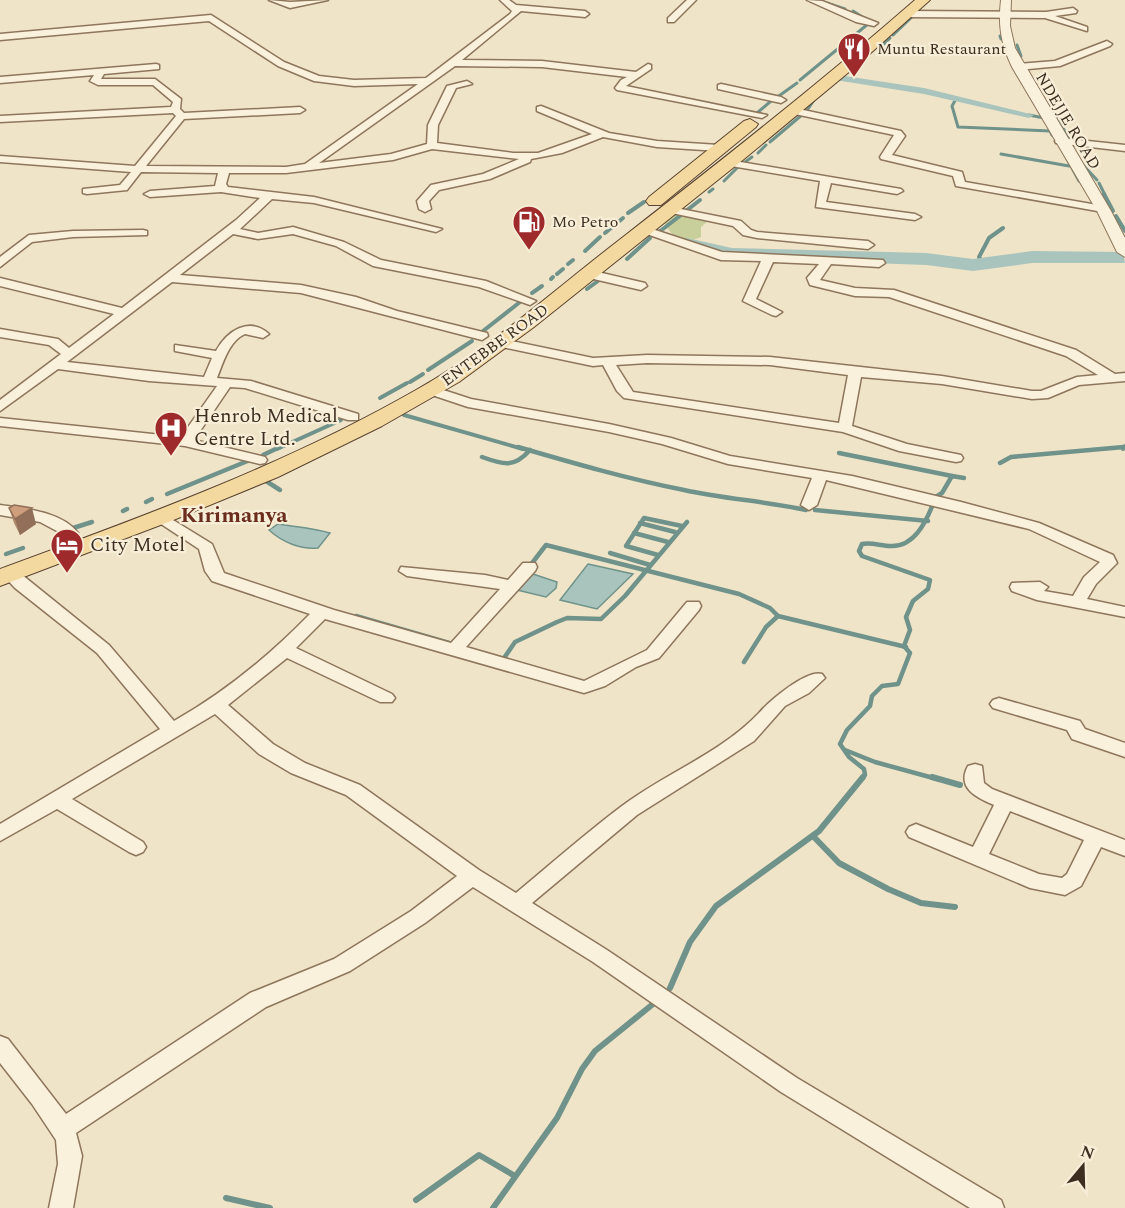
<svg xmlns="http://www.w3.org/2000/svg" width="1125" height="1208" viewBox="0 0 1125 1208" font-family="Spectral,serif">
  <rect width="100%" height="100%" fill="#f0e4c8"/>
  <path fill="#c9cf9b" d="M677 210 710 219 701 227V237C682 245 672 238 663 220Z"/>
  <g fill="#a9c4bc" stroke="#6f938a" stroke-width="1.5">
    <path d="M278 524C296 527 314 528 330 533L318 548C301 550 282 542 269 530Z"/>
    <path d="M588 564 633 574 597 609 560 600Z"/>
    <path d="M530 573 557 582 556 588 546 597 517 590Z"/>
  </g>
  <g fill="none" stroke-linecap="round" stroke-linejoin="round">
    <g stroke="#6f938a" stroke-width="3">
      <path d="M818 0 845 9"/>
      <path d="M853 11 864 18"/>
      <path d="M893 35 913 16"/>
      <path d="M1000 36 1001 39"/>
      <path d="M1017 45 1021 56"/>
      <path d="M880 48 890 38"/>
      <path d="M800 80 868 24"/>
      <path d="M776 98 797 83"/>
      <path d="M956 99 952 106 958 127 1050 131 1052 135"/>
      <path d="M1047 103 1057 117"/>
      <path d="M806 112 814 100"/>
      <path d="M757 113 771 101"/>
      <path d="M1029 115 1044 118V115"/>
      <path d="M1059 121 1069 139"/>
      <path d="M770 142 803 114"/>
      <path d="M758 153 766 145"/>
      <path d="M1001 154 1069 166"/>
      <path d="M1065 155 1079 181"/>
      <path d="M745 162 752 157"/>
      <path d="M1084 166 1097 180"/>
      <path d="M724 181 738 167"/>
      <path d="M1099 183 1105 195"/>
      <path d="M709 192 713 189"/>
    </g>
    <g stroke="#6f938a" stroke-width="4">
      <path d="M1104 194 1113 211"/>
      <path d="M686 211 700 200"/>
      <path d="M628 213 644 202"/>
      <path d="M1116 216 1125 231"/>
      <path d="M659 232 681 215"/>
      <path d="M605 233 623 218"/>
      <path d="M585 251 600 237"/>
      <path d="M627 259 650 238"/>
      <path d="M568 264 573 260"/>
      <path d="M983 264 979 257 989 238 1003 228"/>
      <path d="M557 274 563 269"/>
      <path d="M551 279 553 277"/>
      <path d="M587 289 598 281"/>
      <path d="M532 293 542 286"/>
      <path d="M478 335 520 302"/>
      <path d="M428 370 472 341"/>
      <path d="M410 382 423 374"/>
      <path d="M380 398 407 383"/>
      <path d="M404 415 523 449"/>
      <path d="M277 449 341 420"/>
      <path d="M1123 449 1125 446"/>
    </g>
    <g stroke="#6f938a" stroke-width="4.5">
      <path d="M518 447C573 463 628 479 684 490 724 499 765 501 806 510"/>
      <path d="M839 453 952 476"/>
      <path d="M263 455 280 447"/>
      <path d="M482 457C504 465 514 468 530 450"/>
      <path d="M1000 463 1011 457 1124 447"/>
      <path d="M266 481 280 490"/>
      <path d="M167 494 250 460"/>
      <path d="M934 498 942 493 952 476 964 478"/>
      <path d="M146 502 152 499"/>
      <path d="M815 510 928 521"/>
      <path d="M123 511 127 509"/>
      <path d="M640 523 675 532"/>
      <path d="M70 529 92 522"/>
      <path d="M634 533 668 542"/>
      <path d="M610 553 650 565"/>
      <path d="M6 554 23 548"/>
      <path d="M658 555 626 546 644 518 682 526"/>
      <path d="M529 567 546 545 739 594 770 608 778 616"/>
      <path d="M356 616 449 643"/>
      <path d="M502 661 515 642 557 622 567 618 601 619 625 596 687 522"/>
      <path d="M744 662 766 627 778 616 906 647"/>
      <path d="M845 750 875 762 937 779"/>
      <path d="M862 779 865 775 864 769 849 757 840 744 847 730 870 706 872 696 882 686 898 684 910 653 904 646 910 630 906 617 913 601 928 589 930 580 862 556 859 551 862 544C872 542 881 546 891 546 914 547 926 522 933 504"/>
    </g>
    <g stroke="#6f938a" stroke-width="6">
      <path d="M932 777 960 785"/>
      <path d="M813 836 839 863 888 889 921 903 955 907"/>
      <path d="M670 988 690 942 716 906 819 831 863 777"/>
      <path d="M226 1198 270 1208"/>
      <path d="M416 1200 479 1155 515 1176"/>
      <path d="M493 1208 557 1118 582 1069 595 1051 653 1004"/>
    </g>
    <path fill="#a9c4bc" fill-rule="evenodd" d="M838 75 924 88 1034 115 1029 118 924 94 835 80V76Z"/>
    <path fill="#a9c4bc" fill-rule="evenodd" d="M687 238 732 248 926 253 973 259 1032 251 1123 252 1125 263H1032L973 271 926 265 732 258 681 247 678 243 681 239Z"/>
    <g stroke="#8d765c" stroke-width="3">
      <g id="minor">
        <path d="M269 0 290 2 328 0 290 8Z"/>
        <path d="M500 0H509L516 5 585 11 589 14 585 17 521 11 462 60 542 61 636 72 648 64 651 65V69L626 86 767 115 762 118 617 90 615 88 621 80 627 77 542 67 455 66 319 163 391 154 427 144 428 125 447 86 467 81 472 84 456 88 438 125 437 143 513 153H538L592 134 537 111V107L541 106 609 133 657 141 719 145 724 148 719 151 657 147 603 137 562 153 531 159 530 162 490 179 439 190 429 201 431 209 425 212 419 209 417 201 431 185 483 174 519 159 432 149 393 160 286 173H229L226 184 228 187 314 197 442 229 436 232 314 203 272 199 240 229 258 233 293 227 344 242 381 260 486 281 536 301 530 305 479 287 373 266 336 246 293 234 258 239 233 234 180 275 301 285 356 297 397 311 487 333 488 336 482 340 301 293 172 282 67 362 204 377 212 358 175 351V345L216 351C227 331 249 316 269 334L263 338 245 334C229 341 223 363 217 378L251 381 358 414V420H348L245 388 230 387 194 440 265 457 267 460 265 463 260 464 185 446 0 426V418L181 437 217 386 149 381 58 369 0 411V400L61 354 49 345 0 337V329L58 339 69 348 114 314 0 286V278L122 308 236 220 260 198 221 192 150 197 144 194 150 191 215 186 218 173 141 172 127 190 87 194 83 193V189L120 185 131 172 0 162V156L135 166 176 116 173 113 0 122V116L171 107 173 102 153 85H98L90 81 94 75 0 83V77L156 64 159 65V69L104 74 101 79H155L181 99 180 109 184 113 300 107 305 110 300 113 184 119 146 166 286 167 305 164 418 84 354 86 314 81 278 66 209 21 0 40V34L211 15 284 62 319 76 354 80 426 78 510 14 512 11Z"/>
        <path d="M687 0H696L674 22H668V18Z"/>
        <path d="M807 0 822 1 878 23 874 26 856 22Z"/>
        <path d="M1073 8 1077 11 1076 13 1055 16 1087 27V31L1045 18 907 17 903 14 907 11 1046 12Z"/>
        <path d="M1107 41 1112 44 1110 46 1060 66 1018 70 1013 67 1018 64 1055 61Z"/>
        <path d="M721 84 781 97 786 100 781 103 718 89V85Z"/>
        <path d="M794 108 901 131 905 136 892 155 962 172 965 182 1103 206 1109 209 1103 212 956 186 953 176 881 159 880 157 894 135 790 113 789 111Z"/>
        <path d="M1060 138 1125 145V151L1056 143 1055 141Z"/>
        <path d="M729 160 901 189 903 191 897 194 831 183 826 202 915 214 921 217 915 220 816 207 820 181 725 165V161Z"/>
        <path d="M671 207 741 221 751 230 757 232 868 241 874 245 868 249 757 238 743 235 733 226 667 212V208Z"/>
        <path d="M641 228H649L722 252 883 260 885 263 879 267 831 264 820 280 855 288 894 290 1076 350 1115 374 1125 373V381L1079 385 1048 398 1032 399 942 384 861 377 852 426 907 444 961 455 963 458 961 461 956 462 899 451 843 432 624 398 617 391 603 365 593 366 497 346 495 343 502 339 593 358 647 355 770 357 942 376 1032 391H1041L1077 377 1098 375 1066 356 889 297 855 296 810 285 807 278 819 264 773 262 756 299 782 312 776 316 772 315 743 301 761 261 721 260 641 232ZM647 363 770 365 848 375 839 423 633 392 616 365Z"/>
        <path d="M143 230 147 231V235L73 237 32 242 0 267V257L29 235 73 231Z"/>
        <path d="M589 270 645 283 647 286 641 290 585 277 583 274Z"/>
        <path d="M431 386 471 399 609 424 671 438 730 456 852 476 961 502 1039 523 1113 555 1117 563 1096 584 1087 599 1125 607V617L1037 600 1012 591 1010 587 1012 583 1040 582 1048 587 1044 591 1073 596 1084 577 1100 562 1029 529 826 480 817 505 809 510 801 505 812 478 728 464 662 444 609 432 468 407 426 393 424 390Z"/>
        <path d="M0 505C25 509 61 511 78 533L70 538 40 522 0 515Z"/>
        <path d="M160 512 212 544 224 573 334 610 451 643 500 589 407 576 399 571 401 567 485 575 508 580 523 563H535L537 567 535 571 466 647 584 681 647 650 687 602H699L701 606 699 610 659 658 636 667 605 686 584 693 325 619 296 648 392 694 395 698 392 702H380L287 658 228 705 273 744 305 763 360 785 479 870 516 893C551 864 586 833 622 806 666 773 721 753 759 713 769 701 807 669 822 674L825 678 809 693 785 706 754 741 637 815 532 903 607 950 797 1078 1001 1200 1004 1208H970L781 1092 593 962 473 887 425 923 350 971 266 1007 76 1133 82 1156 73 1208H49L58 1164 56 1140 32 1104 0 1063V1036L8 1039 66 1114 250 993 334 959 411 911 457 876 346 795 291 773 259 754 215 714 72 799 143 842 146 847 143 852 136 855 129 852 57 809 0 841V824L160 729 97 653 15 588 2 574 4 570H16L109 645 174 721C225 692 269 656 310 614L212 581 205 571 199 549 155 520 152 517 155 514Z"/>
        <path d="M999 698 1080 721 1085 729 1125 743V757L1072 739 1067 730 993 708 990 704 993 700Z"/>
        <path d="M975 764 982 766 984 783 992 789 1125 840V856L1101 847 1081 886 1065 895 1030 888 909 837 906 832 909 827 916 824 973 847 994 805C977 798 956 788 968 766ZM1010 811 1084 840 1067 874 1062 878 1039 874 989 854Z"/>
      </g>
    </g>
    <g stroke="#8d765c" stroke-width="2">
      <path id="tertiary" d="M1001 0H1011L1010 26 1015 48 1111 211 1125 238V257L1117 252 1097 211 1012 67C1001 44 998 26 1001 0Z"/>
    </g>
    <g stroke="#5b4430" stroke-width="2">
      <g id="primary">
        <path d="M915 0H930L855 67 744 159 534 327 459 382 382 426 278 477 171 521 0 586V569C142 517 285 465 416 390 489 349 552 292 618 241 719 162 819 84 915 0Z"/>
        <path d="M750 119 758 124 756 127 661 205H649L646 201 649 197 744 121Z"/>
      </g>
    </g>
    <use href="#minor" fill="#faf1dc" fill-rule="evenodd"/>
    <use href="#tertiary" fill="#faf1dc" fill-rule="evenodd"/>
    <use href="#primary" fill="#f3d9a0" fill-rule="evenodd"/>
  </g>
  <path fill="#b2896c" d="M9 508 36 524 20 535 14 523Z"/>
  <path fill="#916f58" d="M32 508 36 524 20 535 15 519Z"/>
  <path fill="#cf9f7d" stroke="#916f58" stroke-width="1.5" d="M14 505 32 508 15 519 9 508Z"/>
  <defs>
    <g id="restaurant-pin" transform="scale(1.725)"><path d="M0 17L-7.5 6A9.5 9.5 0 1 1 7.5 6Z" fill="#9e2a2b" stroke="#f7eed8"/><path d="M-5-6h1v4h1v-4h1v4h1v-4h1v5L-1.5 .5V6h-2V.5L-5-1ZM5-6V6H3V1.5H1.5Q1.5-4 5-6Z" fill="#fff"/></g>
    <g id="fuel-pin" transform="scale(1.725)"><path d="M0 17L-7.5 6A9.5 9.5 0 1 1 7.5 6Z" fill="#9e2a2b" stroke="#f7eed8"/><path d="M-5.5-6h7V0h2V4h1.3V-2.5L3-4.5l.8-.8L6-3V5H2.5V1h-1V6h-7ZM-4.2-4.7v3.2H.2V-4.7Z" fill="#fff"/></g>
    <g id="hospital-pin" transform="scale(1.725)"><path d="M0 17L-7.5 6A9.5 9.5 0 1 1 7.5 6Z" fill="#9e2a2b" stroke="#f7eed8"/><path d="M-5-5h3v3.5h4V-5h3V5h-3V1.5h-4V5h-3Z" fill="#fff"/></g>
    <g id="hotel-pin" transform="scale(1.725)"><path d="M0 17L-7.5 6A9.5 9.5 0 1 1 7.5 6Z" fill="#9e2a2b" stroke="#f7eed8"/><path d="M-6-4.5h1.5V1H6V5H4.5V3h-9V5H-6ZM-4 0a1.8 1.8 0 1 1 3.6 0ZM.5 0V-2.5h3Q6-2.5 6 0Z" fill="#fff"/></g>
  </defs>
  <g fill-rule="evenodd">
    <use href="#restaurant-pin" x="854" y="49"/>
    <use href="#fuel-pin" x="529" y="222"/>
    <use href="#hospital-pin" x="171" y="428"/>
    <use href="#hotel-pin" x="67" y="545"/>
  </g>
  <g text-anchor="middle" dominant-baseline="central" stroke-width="4.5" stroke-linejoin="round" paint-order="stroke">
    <g font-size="16" fill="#3d2e20" stroke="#f7eed8" text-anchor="start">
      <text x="877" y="49">Muntu Restaurant</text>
      <text x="552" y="222">Mo Petro</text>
    </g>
    <g font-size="16" fill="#3d2e20" stroke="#f7eed8">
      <text transform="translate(1068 121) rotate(59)">NDEJJE ROAD</text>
      <text transform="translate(495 345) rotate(-36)">ENTEBBE ROAD</text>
    </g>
    <g font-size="20" fill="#3d2e20" stroke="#f7eed8" text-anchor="start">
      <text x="194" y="416">Henrob Medical<tspan x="194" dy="23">Centre Ltd.</tspan></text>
      <text x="90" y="545">City Motel</text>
    </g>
    <g font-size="22" font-weight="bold" fill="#6b2e1e" stroke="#f7eed8">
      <text x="234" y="515">Kirimanya</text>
    </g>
  </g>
  <g transform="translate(1083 1166) rotate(19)" stroke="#f7eed8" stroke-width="4.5" paint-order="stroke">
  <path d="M0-4.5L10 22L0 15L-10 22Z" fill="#3d2e20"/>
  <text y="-9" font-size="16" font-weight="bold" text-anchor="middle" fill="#3d2e20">N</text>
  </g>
</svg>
